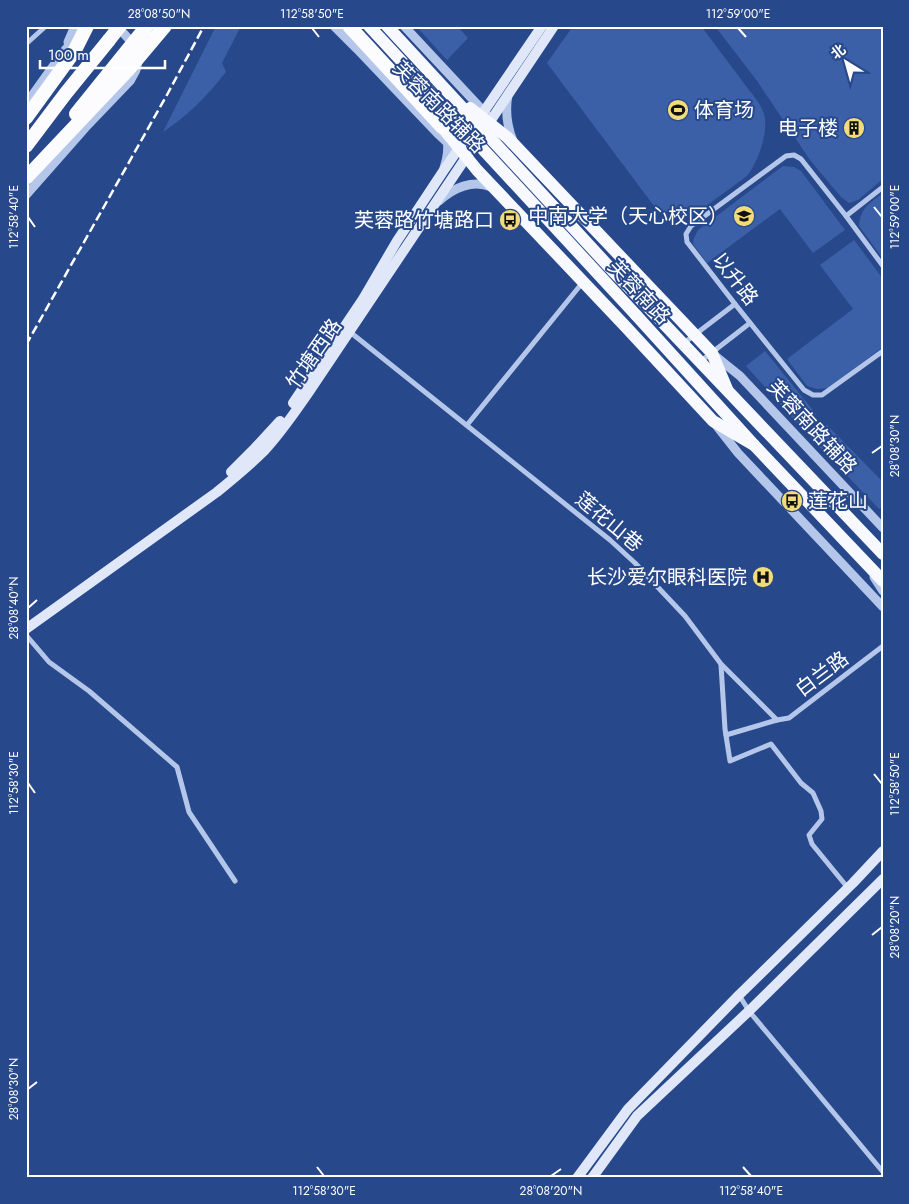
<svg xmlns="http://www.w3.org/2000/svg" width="909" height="1204" viewBox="0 0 909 1204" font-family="Jost,'Noto Sans SC',sans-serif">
  <rect width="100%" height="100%" fill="#27488a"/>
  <g fill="#3b60a7">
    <path d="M216 26H241L222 63 226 72C207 96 189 115 163 132Z"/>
    <path d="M416 26H457L468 38 447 60Z"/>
    <path d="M573 26H701C715 45 729 63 743 82 750 92 761 103 764 114 769 132 758 162 747 176L706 206 681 213 669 212 657 210 547 63Z"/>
    <path d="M715 26H883V179L858 200 849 203 841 197 810 160 757 81Z"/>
    <path d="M783 166 794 167 801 171 845 230 813 253 780 209 707 263 693 244 694 238 698 230Z"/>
    <path d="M883 193V259L859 226C860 208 870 203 883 193Z"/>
    <path d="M854 240 883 279V347L828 388 817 389 807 386 787 359 853 309 820 265Z"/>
    <path d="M765 351 816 414 800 426 746 366Z"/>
    <path d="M827 425 883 482V507L879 509 810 437Z"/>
  </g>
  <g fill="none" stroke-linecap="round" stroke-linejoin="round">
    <g stroke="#b4c7ea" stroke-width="5">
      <path d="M26 44 46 26"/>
      <path d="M846 216 883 187"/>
      <path d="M883 266 846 216 801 159 794 155 786 156 691 226 686 234 687 242 735 304 804 390 813 395H822L883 351"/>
      <path d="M350 332 610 540 635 563 685 616 721 664 777 720 726 735"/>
      <path d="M684 343 735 304"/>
      <path d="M701 361 750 323"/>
      <path d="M467 425 583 282"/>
      <path d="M26 635 49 662 89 691 177 767 189 812 235 881"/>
      <path d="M721 665 725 729 730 761 771 744 801 783 813 793 821 811 822 819 809 835 812 844 848 888"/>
      <path d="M777 720 789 718 883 646"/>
      <path d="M739 995 749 1011 883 1172"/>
    </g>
    <g stroke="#b4c7ea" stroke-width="9">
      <path d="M117 26 136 47"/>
      <path d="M334 26 357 49 437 133 453 148"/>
      <path d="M404 26 489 117"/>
      <path d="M68 42 75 26"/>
      <path d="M508 95C505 111 507 126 513 141"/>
      <path d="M26 104 61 55 77 36"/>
      <path d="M444 168C447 159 449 149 447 139"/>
      <path d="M26 195 85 128 130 81 136 70 138 62"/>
      <path d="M439 201C453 188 473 179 491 187"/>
      <path d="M714 355 740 376 883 528"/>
      <path d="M716 425 738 453 883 607"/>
      <path d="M874 577 883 591"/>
    </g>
    <g stroke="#dfe7f8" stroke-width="10">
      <path d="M293 403 363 299 397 241 444 170 542 26"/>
      <path d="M231 472 255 448 280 421"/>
      <path d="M26 629 217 492C233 479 249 466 264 451 281 433 295 412 309 392L554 26"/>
      <path d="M577 1178 628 1109 739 995 853 883 883 851"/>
      <path d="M592 1178 637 1116 749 1011 883 879"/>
    </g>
    <g stroke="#f8f9fe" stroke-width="12">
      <path d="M470 108 507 137 712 353 727 389"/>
      <path d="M442 127 477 170 625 326 713 421 754 445"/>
      <path d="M647 306 883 554"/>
      <path d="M636 315 754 445 883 581"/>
    </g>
    <g stroke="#fcfcfe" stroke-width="14">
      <path d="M349 26 442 127"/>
      <path d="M26 118 74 52 87 26"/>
      <path d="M26 146 66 93 109 40"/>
    </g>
    <path stroke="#fff" stroke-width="2.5" stroke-dasharray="9 4" stroke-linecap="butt" d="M26 345 168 93 204 26"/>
    <g stroke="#f8f9fe" stroke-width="12">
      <path d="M369 26 636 315"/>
      <path d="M387 26 612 270 647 306"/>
    </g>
    <g stroke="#fcfcfe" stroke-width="14">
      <path d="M109 40 120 26"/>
      <path d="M76 114 147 26"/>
      <path d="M26 178 128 70 165 26"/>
    </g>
  </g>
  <path fill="none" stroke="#fff" stroke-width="2" d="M312 28 319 37M738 28 746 37M149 35 159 28M874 207 882 217M28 217 35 227M872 453 882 446M28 608 37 600M874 774 882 784M28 783 35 793M872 935 882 927M28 1089 37 1082M317 1167 324 1176M743 1167 751 1176M551 1176 561 1169"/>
  <defs>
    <g id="stadium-disc" transform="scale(1.125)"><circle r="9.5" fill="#f2dc7a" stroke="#27488a"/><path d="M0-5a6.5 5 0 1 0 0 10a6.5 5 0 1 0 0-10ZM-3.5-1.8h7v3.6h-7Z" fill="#111"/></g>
    <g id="building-disc" transform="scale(1.125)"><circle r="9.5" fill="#f2dc7a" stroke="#27488a"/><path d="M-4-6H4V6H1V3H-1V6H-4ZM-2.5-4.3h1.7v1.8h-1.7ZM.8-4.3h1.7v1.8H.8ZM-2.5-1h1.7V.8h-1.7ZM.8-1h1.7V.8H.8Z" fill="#111"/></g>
    <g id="university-disc" transform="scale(1.125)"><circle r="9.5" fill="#f2dc7a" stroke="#27488a"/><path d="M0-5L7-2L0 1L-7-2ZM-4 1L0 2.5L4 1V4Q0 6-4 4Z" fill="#111"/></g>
    <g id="bus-disc" transform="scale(1.125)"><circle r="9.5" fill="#f2dc7a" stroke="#27488a"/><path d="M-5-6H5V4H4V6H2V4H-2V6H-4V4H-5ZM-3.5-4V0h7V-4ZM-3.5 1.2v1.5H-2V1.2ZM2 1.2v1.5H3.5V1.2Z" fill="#111"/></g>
    <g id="hospital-disc" transform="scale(1.125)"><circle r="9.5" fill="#f2dc7a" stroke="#27488a"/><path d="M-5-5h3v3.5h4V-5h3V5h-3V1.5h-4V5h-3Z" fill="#111"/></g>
  </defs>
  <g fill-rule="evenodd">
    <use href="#stadium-disc" x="678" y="110"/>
    <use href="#building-disc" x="854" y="128"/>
    <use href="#university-disc" x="744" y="216"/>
    <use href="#bus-disc" x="510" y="220"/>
    <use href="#bus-disc" x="792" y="501"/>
    <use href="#hospital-disc" x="763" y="577"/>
  </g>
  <g text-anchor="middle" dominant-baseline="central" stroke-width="4" stroke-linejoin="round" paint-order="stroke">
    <g font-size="20" fill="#fff" stroke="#27488a">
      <text transform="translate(439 107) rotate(45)">芙蓉南路辅路</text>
      <text transform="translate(735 279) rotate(52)">以升路</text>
      <text transform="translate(639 292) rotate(47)">芙蓉南路</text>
      <text transform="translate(314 354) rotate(-55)">竹塘西路</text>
      <text transform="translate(812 427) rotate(47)">芙蓉南路辅路</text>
      <text transform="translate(609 522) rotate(40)">莲花山巷</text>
      <text transform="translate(822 674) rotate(-37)">白兰路</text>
    </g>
    <g font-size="20" fill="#fff" stroke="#27488a" text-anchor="end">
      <text x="694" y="110" text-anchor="start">体育场</text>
      <text x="838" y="128">电子楼</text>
      <text x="728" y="216">中南大学（天心校区）</text>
      <text x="494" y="220">芙蓉路竹塘路口</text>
      <text x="808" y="501" text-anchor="start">莲花山</text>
      <text x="747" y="577">长沙爱尔眼科医院</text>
    </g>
  </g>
  <rect width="909" height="1204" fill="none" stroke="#27488a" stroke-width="55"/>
  <g transform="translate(846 62) rotate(323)" stroke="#27488a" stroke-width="4" paint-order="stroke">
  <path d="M0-4L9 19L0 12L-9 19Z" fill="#ffffff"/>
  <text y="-8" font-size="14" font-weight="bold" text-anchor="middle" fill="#ffffff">北</text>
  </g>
  <path d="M40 60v8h125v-8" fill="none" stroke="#ffffff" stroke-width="2.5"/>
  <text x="48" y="60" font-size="15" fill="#ffffff" stroke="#27488a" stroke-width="4" paint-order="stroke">100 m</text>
  <rect x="28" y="28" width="854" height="1148" fill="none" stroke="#fff" stroke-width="2"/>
  <g font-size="12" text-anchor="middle" fill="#fff">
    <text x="159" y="18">28°08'50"N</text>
    <text x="312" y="18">112°58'50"E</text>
    <text x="738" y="18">112°59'00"E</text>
    <text transform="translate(14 217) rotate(-90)" y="4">112°58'40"E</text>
    <text transform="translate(895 217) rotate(-90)" y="4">112°59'00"E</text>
    <text transform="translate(895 446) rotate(-90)" y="4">28°08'30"N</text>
    <text transform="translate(14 608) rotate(-90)" y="4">28°08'40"N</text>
    <text transform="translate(14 783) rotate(-90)" y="4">112°58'30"E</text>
    <text transform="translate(895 784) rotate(-90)" y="4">112°58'50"E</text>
    <text transform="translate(895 927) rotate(-90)" y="4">28°08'20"N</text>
    <text transform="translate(14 1089) rotate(-90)" y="4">28°08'30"N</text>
    <text x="324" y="1195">112°58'30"E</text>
    <text x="551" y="1195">28°08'20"N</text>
    <text x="751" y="1195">112°58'40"E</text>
  </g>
</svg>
